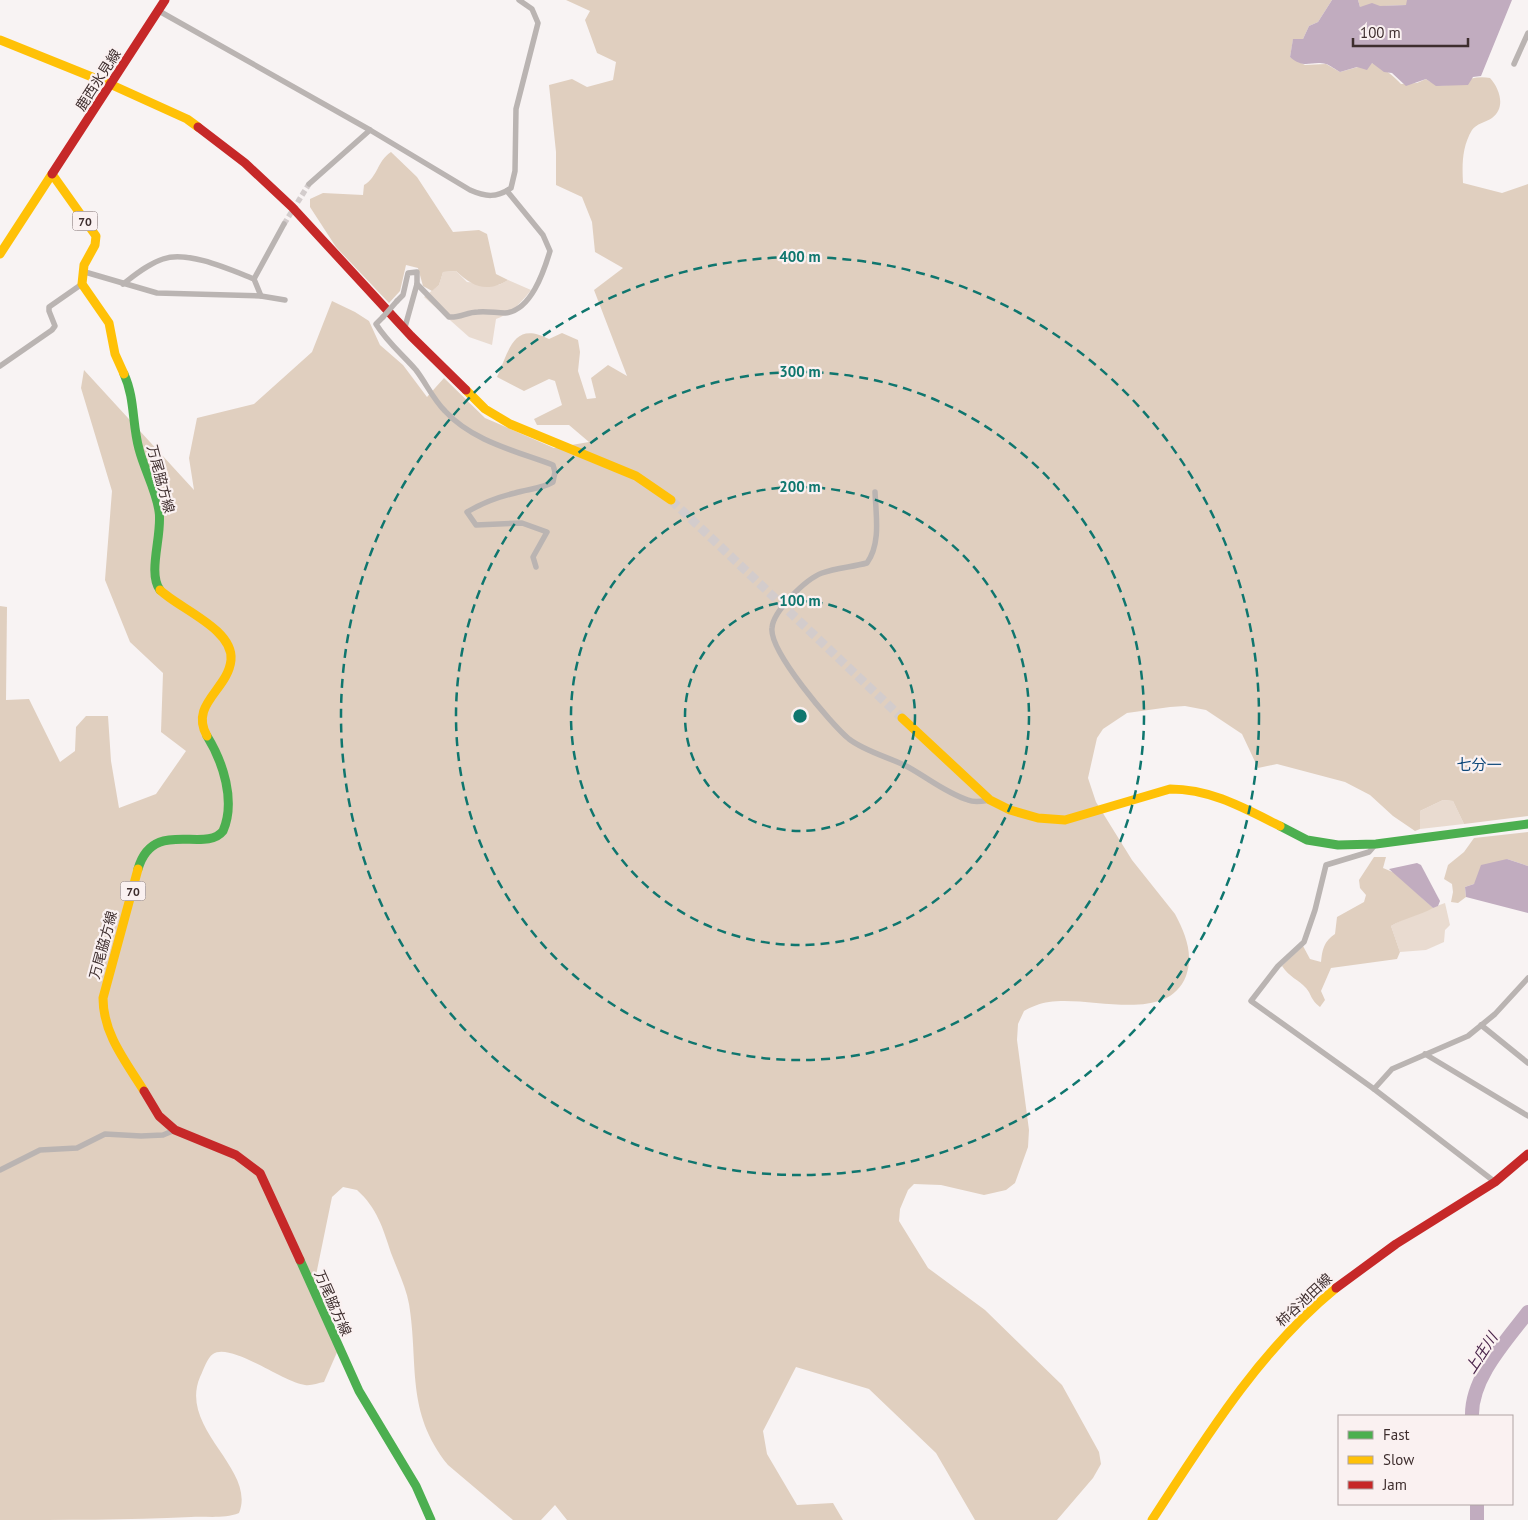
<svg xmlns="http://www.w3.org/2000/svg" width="1528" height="1520" viewBox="0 0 1528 1520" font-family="'PT Sans','Noto Sans JP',sans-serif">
  <rect width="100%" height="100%" fill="#f8f3f3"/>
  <g fill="#e9dbd0">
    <path d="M456 271 467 282 499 285 508 280 531 290C521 303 511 314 496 319L492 345 469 337 424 297 439 285 443 272Z"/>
    <path d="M1443 800 1453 801 1464 824 1420 829 1418 812Z"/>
    <path d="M1445 903 1450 925 1445 930 1444 942 1426 950 1400 952 1391 926C1407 916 1427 910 1445 903Z"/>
  </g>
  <g fill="#e0cfbf">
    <path d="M566 0H1332L1318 22 1309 26 1303 39 1293 40 1290 57 1305 65 1326 64 1340 72 1372 63C1381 66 1395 77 1401 84L1417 83 1426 79C1450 96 1463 73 1490 78 1500 89 1506 108 1492 118 1486 122 1476 124 1472 130 1462 147 1462 164 1463 183L1502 193 1528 184V816L1464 824 1453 801 1443 800 1420 811V829L1415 831 1393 816 1370 795 1345 782 1277 764 1258 768 1242 734 1206 710 1185 706 1170 707 1127 713 1103 729 1097 738 1088 778 1096 802 1132 860 1175 914C1185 933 1194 954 1186 976 1167 1025 1090 995 1049 1002 1040 1003 1031 1007 1024 1011L1018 1024 1017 1040 1029 1130 1028 1147 1015 1183 1006 1190 984 1195 941 1185 914 1184 908 1190 900 1209 899 1221 928 1268 985 1310 1062 1385 1099 1452 1101 1464 1093 1478 1057 1520H975L936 1453 869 1389 796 1367 763 1431 767 1454 797 1505 833 1503 843 1520H567L555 1505 541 1520H513L448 1465C405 1411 419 1365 409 1304 406 1287 397 1269 391 1253 383 1228 377 1208 357 1190L343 1187 332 1197 315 1280 338 1350 324 1382C318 1383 311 1386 305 1385 284 1383 231 1342 213 1354 207 1358 204 1369 200 1377 178 1429 257 1469 239 1513 224 1519 207 1516 191 1517 127 1520 64 1520 0 1520V606L7 607 6 700 29 699 60 762 75 751 76 727 86 716H108L111 761 119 808 156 794 186 751 161 732 163 673 130 642 105 580 112 491 81 388 84 370 194 490 189 458 197 418 254 404 312 352 332 301 355 312 369 321 380 345 403 365 427 397 444 378 485 418 554 448 589 442 569 425H537L534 419 562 405 555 381 549 379 524 391 497 377C509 351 513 320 549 339L562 333 578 340 580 352 578 371 587 399 596 398 591 378 608 365 627 376 594 290 623 268 595 252 592 222 582 197 556 185V152L549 85 572 79 587 87 613 80 616 62 597 53 585 20 590 11Z"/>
    <path d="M1358 0H1407V5L1360 7Z"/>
    <path d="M391 152 417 177 453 232 479 230 487 234 496 274 508 280C487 293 473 287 456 271L443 272 439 285 432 291 423 286 418 268 406 265 400 291 389 303 336 247 310 207V199L323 193 363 195 364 185C378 177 377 161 391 152Z"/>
    <path d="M1528 832V866L1507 859 1474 884 1465 887 1466 897 1458 903 1451 902 1453 892 1452 884 1444 879 1448 865 1464 852 1474 838Z"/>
    <path d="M1374 857H1386L1383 868 1395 873 1433 908C1419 916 1404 918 1391 926L1400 952 1397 959 1331 968 1321 991 1325 1000 1320 1007C1310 999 1312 995 1306 988 1298 979 1290 978 1282 966L1303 946 1310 959 1321 962C1322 950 1324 941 1335 934L1337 917 1364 902 1366 895 1360 888 1359 880Z"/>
  </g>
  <g fill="#c1acbf">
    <path d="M1332 0H1358L1360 7 1372 3 1380 6 1406 5 1407 0H1512L1481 76 1473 77 1468 85 1436 86 1426 79 1406 86 1392 73 1384 72 1372 63 1367 70 1357 67 1340 72C1336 70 1330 65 1326 64 1311 60 1305 70 1290 57L1293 39H1303L1309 26 1318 22Z"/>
    <path d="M1507 859 1528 866V913L1466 897 1465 887 1474 884 1481 865Z"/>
    <path d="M1417 863 1421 865 1440 901 1438 906 1433 908 1389 869Z"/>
  </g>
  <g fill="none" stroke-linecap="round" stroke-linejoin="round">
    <g stroke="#c1acbf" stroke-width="14">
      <path d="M1472 1416C1471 1378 1506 1341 1528 1312"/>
      <path d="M1477 1504V1520"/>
    </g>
    <path stroke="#d3cccc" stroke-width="5.5" stroke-dasharray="5.5 3" stroke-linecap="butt" d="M284 224 309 184"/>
    <path stroke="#d3cccc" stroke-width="9" stroke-dasharray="9 4.5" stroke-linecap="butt" d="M671 500 902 718"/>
    <g stroke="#bab4b2" stroke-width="5.5">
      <path d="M159 11 370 130 470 190C486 197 496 198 511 188L515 171 516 109 538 23 532 9 519 0"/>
      <path d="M1514 64 1528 33"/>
      <path d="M309 184 370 130"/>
      <path d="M85 272 157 293 261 296 285 300"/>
      <path d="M254 279 284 224"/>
      <path d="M123 284C135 275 148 264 163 259 187 250 231 270 254 279L261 296"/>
      <path d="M417 284 449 317C460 318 467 312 478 312 487 311 496 313 505 313 531 311 544 271 550 251L543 235 507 191"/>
      <path d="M397 301 403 295 408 273 417 272V284L405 327"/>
      <path d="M383 317 376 324C387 342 402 354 416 370 426 383 433 399 445 411 472 441 516 451 553 465L555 472 553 482C541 489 528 489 515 493 498 497 482 503 467 512L476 525 522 523 547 532 533 557 536 567"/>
      <path d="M0 366 52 330 55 326 49 311V307L82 284"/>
      <path d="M875 492C876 516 881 543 867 563 852 567 836 568 822 573 806 579 773 611 772 628 769 651 831 724 849 739 866 752 889 757 908 767 928 778 946 793 968 800 975 803 983 801 990 800"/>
      <path d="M1376 844 1369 852 1326 865 1315 910 1304 942 1278 966 1251 1001 1374 1089 1495 1182"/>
      <path d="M1481 1025 1528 1063"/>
      <path d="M1425 1054 1528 1116"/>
      <path d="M1374 1089 1392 1069 1468 1036 1495 1014 1528 978"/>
      <path d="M0 1170 40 1150 77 1148 105 1134 141 1136 163 1135 175 1130"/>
    </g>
    <g stroke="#4caf50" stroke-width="9">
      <path d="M124 374C135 398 132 424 139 449 144 469 156 490 159 511 163 533 147 573 160 590"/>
      <path d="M1280 826 1307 840 1338 845 1376 844 1528 824"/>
      <path d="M138 869C153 817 205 854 223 831 236 801 223 762 207 736"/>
      <path d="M300 1260 359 1391 416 1486 431 1520"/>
    </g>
    <g stroke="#ffc107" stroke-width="9">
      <path d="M0 40 112 85 187 119 198 127"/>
      <path d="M0 254 52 174 96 236 95 245 84 265 82 284 109 323 115 354 124 374"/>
      <path d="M466 390 485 409 510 424 636 476 671 500"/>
      <path d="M160 590C178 608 234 629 231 660 228 690 189 704 207 736"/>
      <path d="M902 718 990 800 1010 810 1038 818 1065 820 1170 789C1211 789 1244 808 1280 826"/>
      <path d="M138 869 103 998C103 1034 126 1062 144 1091"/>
      <path d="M1152 1520C1206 1437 1259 1351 1336 1288"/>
    </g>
    <g stroke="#c62828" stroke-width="9">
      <path d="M198 127 245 163 292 207 411 336 466 390"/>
      <path d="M52 174 165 0"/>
      <path d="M144 1091 159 1116 175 1130 236 1155 260 1173 300 1260"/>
      <path d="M1336 1288 1396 1244 1495 1182 1528 1154"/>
    </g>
    <path stroke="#bab4b2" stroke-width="5.5" d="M383 317 397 301"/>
  </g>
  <g fill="none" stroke="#0f766e" stroke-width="2.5" stroke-dasharray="9 6">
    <circle cx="800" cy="716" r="115"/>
    <circle cx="800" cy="716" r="229"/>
    <circle cx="800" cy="716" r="344"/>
    <circle cx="800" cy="716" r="459"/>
  </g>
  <g text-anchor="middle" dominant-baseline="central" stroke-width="4.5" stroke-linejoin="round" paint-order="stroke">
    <g fill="#faf1f1" stroke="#766868" stroke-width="1">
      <rect x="72.5" y="211.5" width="25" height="19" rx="4"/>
      <rect x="120.5" y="881.5" width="25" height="19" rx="4"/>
    </g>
    <g font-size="12" font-weight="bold" fill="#3e2e2e">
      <text x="85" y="221">70</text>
      <text x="133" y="891">70</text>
    </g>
    <g font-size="14" fill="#3e2e2e" stroke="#faf1f1">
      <text transform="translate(98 80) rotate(-57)">鹿西氷見線</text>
      <text transform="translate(161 479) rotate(75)">万尾脇方線</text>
      <text transform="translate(103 945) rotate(-75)">万尾脇方線</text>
      <text transform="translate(1304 1300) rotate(-43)">柿谷池田線</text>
      <text transform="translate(333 1303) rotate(66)">万尾脇方線</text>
    </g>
    <g font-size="15" fill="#114a7b" stroke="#faf1f1">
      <text x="1479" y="764">七分一</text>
    </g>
    <g font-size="15" font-style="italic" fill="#49244a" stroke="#faf1f1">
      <text transform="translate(1481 1353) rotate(-57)">上庄川</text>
    </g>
  </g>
  <circle cx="800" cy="716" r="8" fill="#0f766e" stroke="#faf1f1" stroke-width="2.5"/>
  <g font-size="15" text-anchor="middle" font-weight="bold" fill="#0f766e" stroke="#faf1f1" stroke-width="4.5" stroke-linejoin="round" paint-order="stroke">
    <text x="800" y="262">400 m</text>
    <text x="800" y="377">300 m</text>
    <text x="800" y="492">200 m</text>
    <text x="800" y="606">100 m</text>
  </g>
  <rect x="1338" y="1415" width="175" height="90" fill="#faf1f1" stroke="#afa3a3"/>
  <rect x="1348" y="1431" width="25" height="8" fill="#4caf50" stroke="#afa3a3"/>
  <text x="1383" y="1440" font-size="15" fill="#3e2e2e">Fast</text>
  <rect x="1348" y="1456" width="25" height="8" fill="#ffc107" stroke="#afa3a3"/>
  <text x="1383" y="1465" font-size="15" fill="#3e2e2e">Slow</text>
  <rect x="1348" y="1481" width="25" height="8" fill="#c62828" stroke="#afa3a3"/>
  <text x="1383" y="1490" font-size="15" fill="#3e2e2e">Jam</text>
  <path d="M1353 38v8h115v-8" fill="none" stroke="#3e2e2e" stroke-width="2.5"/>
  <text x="1360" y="38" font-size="15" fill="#3e2e2e" stroke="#faf1f1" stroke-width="4" paint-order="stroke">100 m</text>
</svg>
